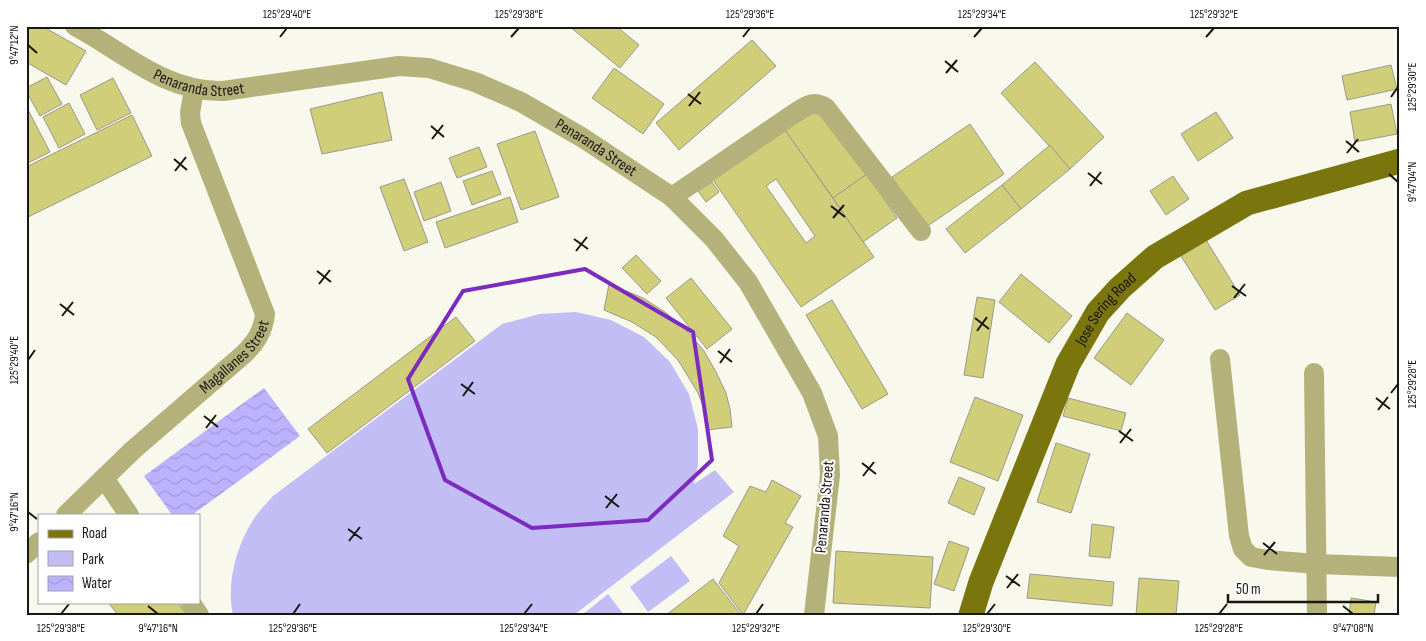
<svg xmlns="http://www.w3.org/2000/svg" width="1426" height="641" viewBox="0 0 1426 641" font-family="'Sofia Sans Condensed',sans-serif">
  <defs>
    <pattern id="water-waves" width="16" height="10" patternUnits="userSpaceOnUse" patternTransform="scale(1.25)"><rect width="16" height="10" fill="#bcb2fe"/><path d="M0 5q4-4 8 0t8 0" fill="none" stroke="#a198d9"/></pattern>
  </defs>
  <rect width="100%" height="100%" fill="#f8f8ed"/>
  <g fill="#c3bdf5">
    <path d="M576 312 611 320 644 337 670 362 689 394 698 429V465L694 484 715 470 734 492 574 615H233C226 584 236 547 253 520 258 512 266 504 273 496L502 324 539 314Z"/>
    <path d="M671 556 690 581 648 612 630 587Z"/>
    <path d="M608 594 624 615H582Z"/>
  </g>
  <path fill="url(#water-waves)" d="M264 388 300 436 192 515H172L144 476Z"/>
  <g fill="#d1ce79" stroke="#99998f" fill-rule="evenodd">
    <path d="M26 26H42L86 51 66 85 26 62Z"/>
    <path d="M569 26H616L639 45 620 68Z"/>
    <path d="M752 40 776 66 679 150 656 123Z"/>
    <path d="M1035 62 1104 137 1070 169 1001 93Z"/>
    <path d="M1391 65 1397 89 1347 100 1342 76Z"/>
    <path d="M614 68 664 104 643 134 592 98Z"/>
    <path d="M47 77 62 104 40 116 26 91V88Z"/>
    <path d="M113 78 131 113 97 130 80 95Z"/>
    <path d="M382 92 392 140 322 154 310 109Z"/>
    <path d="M69 103 85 134 59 148 43 117Z"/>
    <path d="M1391 104 1397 134 1355 142 1350 112Z"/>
    <path d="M26 106 50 152 26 164Z"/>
    <path d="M820 106 867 174 833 198 785 130Z"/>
    <path d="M1216 112 1233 138 1198 161 1181 134Z"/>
    <path d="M132 115 152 156 26 218V167Z"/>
    <path d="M970 124 1004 174 926 227 892 177Z"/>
    <path d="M785 130 874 257 801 307 713 180ZM776 179 815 236 806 243 766 186Z"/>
    <path d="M535 131 559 197 521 210 497 144Z"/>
    <path d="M1050 145 1070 169 1021 209 1002 185Z"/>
    <path d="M479 147 487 167 457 178 449 158Z"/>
    <path d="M492 171 501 194 472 205 463 181Z"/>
    <path d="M867 174 897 218 863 242 833 198Z"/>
    <path d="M1173 176 1189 199 1166 215 1150 191Z"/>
    <path d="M404 179 428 242 404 251 380 187Z"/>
    <path d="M441 182 451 211 424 221 414 192Z"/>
    <path d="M712 182 719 192 706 202 698 191Z"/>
    <path d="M1002 185 1021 209 965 253 946 229Z"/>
    <path d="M510 197 518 222 445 248 436 222Z"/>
    <path d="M1206 240 1240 295 1215 310 1181 256Z"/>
    <path d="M636 255 661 281 647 294 622 268Z"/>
    <path d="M1021 274 1072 316 1049 343 999 302Z"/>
    <path d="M691 278 732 329 707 349 666 298Z"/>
    <path d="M609 284 643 298 665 312 687 331 704 351 716 372 726 393 730 409 732 427 707 430 705 411 698 393 678 360 656 337 632 322 604 310Z"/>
    <path d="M977 297 995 300 983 378 964 375Z"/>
    <path d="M832 300 888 394 862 409 806 315Z"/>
    <path d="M1127 313 1164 340 1131 385 1094 358Z"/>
    <path d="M456 317 475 341 327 453 308 429Z"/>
    <path d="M975 397 1023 415 998 481 950 462Z"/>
    <path d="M1068 398 1126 413 1121 431 1063 416Z"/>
    <path d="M1056 443 1090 454 1071 513 1037 502Z"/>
    <path d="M959 477 985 488 974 515 948 503Z"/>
    <path d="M772 480 801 496 785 523 793 527 743 615 719 583 739 546 723 536 750 486 766 492Z"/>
    <path d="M1092 524 1114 527 1110 558 1089 556Z"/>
    <path d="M949 541 969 548 954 591 934 584Z"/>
    <path d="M836 551 933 557 930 608 833 603Z"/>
    <path d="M1030 574 1114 582 1112 606 1027 598Z"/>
    <path d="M1139 578 1179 581 1176 615H1136Z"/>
    <path d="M713 579 741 615H666Z"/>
    <path d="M1351 598 1376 602 1374 615H1349Z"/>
    <path d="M108 602H177L187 615H118Z"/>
  </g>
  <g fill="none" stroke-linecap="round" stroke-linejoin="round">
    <g stroke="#b4b27a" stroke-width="20">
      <path id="s1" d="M75 26C122 51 166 93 223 91L399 66 429 68 475 82 521 102 583 138 672 197 714 239 748 282 812 393 828 436 830 475 814 615"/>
      <path d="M672 197 792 115C805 107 812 99 826 108L921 231"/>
      <path d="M1220 359 1239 536 1243 549 1251 557 1268 560 1317 564 1400 567"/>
      <path d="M1314 373 1317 615"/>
      <path d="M104 478 129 515"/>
      <path id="s2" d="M66 515 133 450 244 354C257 341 263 331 265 314L191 123 190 113 194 89"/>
      <path d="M26 554 39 542"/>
      <path d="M190 602 199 615"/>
    </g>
    <path stroke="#7a750d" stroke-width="25" id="s3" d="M971 615 981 582 1068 364 1098 312 1120 288 1155 257 1247 203 1400 161"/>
  </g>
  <path fill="none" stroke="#7b2cbf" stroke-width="4" stroke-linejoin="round" d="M585 269 693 332 712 460 648 520 532 528 445 480 408 379 463 291Z"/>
  <path fill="none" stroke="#181714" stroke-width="2" d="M280 37 287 28M511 37 519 28M743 37 750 28M974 37 982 28M1206 37 1214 28M28 45 37 53M945 61 958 72M946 73 957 60M688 94 701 104M1391 97 1398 87M689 106 700 92M431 126 444 137M432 139 443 125M1346 141 1359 152M1347 153 1358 139M174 159 187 170M175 171 186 157M1088 173 1102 184M1389 174 1398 182M1090 186 1101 172M831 206 845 217M833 218 844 205M574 239 588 249M576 251 587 237M317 271 331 282M319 284 330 270M1232 286 1246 296M1234 298 1245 284M60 304 74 315M62 316 73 302M975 318 989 329M977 331 987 317M718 351 732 362M28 360 35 350M720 363 730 349M461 384 475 394M1391 393 1398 384M463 396 473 382M1376 398 1390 409M1378 410 1388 397M204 416 218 427M206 428 216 415M1119 431 1133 441M1120 443 1131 429M862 463 876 474M863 476 874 462M605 496 619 507M606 508 617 494M28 512 37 519M348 529 362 539M349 541 360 527M1263 543 1277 554M1264 555 1275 542M1006 576 1020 586M1007 588 1018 574M148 606 158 614M1343 606 1353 614M61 614 69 604M293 614 300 604M524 614 532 604M756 614 763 604M987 614 995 604M1219 614 1227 604"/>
  <g text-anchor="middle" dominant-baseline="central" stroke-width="4" stroke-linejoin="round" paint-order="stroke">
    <g font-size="16" fill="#181714" stroke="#fff">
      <text stroke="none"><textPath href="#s1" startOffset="139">Penaranda Street</textPath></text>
      <text stroke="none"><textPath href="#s1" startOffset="558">Penaranda Street</textPath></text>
      <text stroke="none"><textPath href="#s3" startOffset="336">Jose Sering Road</textPath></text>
      <text stroke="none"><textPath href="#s2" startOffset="232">Magallanes Street</textPath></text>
      <text transform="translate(825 507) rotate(-85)">Penaranda Street</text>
    </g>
  </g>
  <rect width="1426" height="641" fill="none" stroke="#ffffff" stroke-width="55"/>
  <rect x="38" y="514" width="162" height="90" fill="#ffffff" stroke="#a3a2a1"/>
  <rect x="48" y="530" width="25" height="8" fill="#7a750d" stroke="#a3a2a1"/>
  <text x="82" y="538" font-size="15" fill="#181714">Road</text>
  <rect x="48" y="551" width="25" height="15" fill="#c3bdf5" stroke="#a3a2a1"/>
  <text x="82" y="564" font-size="15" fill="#181714">Park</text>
  <rect x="48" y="576" width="25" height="15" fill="url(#water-waves)" stroke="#a3a2a1"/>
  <text x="82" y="588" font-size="15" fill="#181714">Water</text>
  <path d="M1228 594v8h150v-8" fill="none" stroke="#181714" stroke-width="2.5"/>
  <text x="1236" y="594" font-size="15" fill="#181714" stroke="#ffffff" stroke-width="4" paint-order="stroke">50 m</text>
  <rect x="28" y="28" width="1370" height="586" fill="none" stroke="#181714" stroke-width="2"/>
  <g font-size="12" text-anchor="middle" fill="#181714">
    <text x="287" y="18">125°29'40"E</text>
    <text x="519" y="18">125°29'38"E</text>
    <text x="750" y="18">125°29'36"E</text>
    <text x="982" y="18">125°29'34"E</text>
    <text x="1214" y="18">125°29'32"E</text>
    <text transform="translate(14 45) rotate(-90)" y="4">9°47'12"N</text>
    <text transform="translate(1412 87) rotate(-90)" y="4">125°29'30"E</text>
    <text transform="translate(1412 182) rotate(-90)" y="4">9°47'04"N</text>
    <text transform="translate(14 360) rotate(-90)" y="4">125°29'40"E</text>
    <text transform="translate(1412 384) rotate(-90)" y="4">125°29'28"E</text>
    <text transform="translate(14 512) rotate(-90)" y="4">9°47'16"N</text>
    <text x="61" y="632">125°29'38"E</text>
    <text x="158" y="632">9°47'16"N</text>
    <text x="293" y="632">125°29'36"E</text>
    <text x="524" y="632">125°29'34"E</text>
    <text x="756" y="632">125°29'32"E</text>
    <text x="987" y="632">125°29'30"E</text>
    <text x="1219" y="632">125°29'28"E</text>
    <text x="1353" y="632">9°47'08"N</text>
  </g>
</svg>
